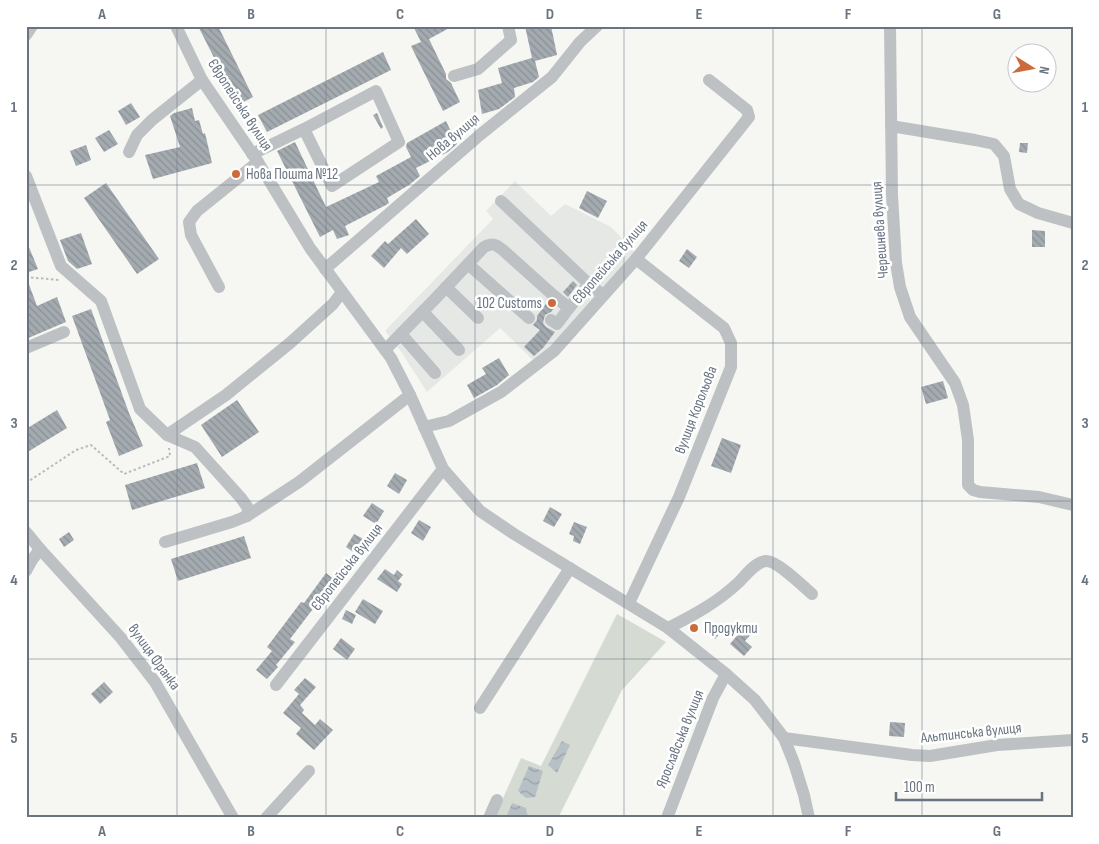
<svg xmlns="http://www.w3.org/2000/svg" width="1099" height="844" viewBox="0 0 1099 844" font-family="'Sofia Sans Condensed',sans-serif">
  <defs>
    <pattern id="water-waves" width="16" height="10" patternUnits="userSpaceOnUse" patternTransform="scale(1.25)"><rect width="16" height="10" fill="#b7c0c5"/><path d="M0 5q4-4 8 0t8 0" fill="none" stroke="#99a1a5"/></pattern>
    <pattern id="building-back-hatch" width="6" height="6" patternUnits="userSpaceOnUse" patternTransform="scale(1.25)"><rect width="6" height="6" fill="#a4abb0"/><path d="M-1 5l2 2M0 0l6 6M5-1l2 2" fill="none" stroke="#8a9094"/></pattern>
  </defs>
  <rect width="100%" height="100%" fill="#f6f6f3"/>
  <path fill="#e6e8e6" d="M515 181 551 216 565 204 611 227 635 252 550 350 535 362 500 328 427 392 400 350 385 331 493 219 486 211Z"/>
  <path fill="#d5dad3" d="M617 614 666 642 622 690 558 818H494L521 758 541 766Z"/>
  <g fill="url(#water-waves)">
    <path d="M562 741 570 745 557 773 548 765Z"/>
    <path d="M529 766 543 771 535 797 526 798 518 791Z"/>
    <path d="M512 803 526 808 528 818H506Z"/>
  </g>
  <g fill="url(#building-back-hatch)">
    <path d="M198 26H218L253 97 238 105Z"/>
    <path d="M413 26H453L429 39 446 74V79L451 83 460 102 443 111 411 46 421 42Z"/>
    <path d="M525 26H551L557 55 535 61 539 77 533 82 514 88 515 97 499 109 482 114 478 90 502 83 498 68 532 58Z"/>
    <path d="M383 52 391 70 267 132 258 115Z"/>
    <path d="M131 103 140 117 126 125 118 111Z"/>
    <path d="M192 108 195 121 199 120 203 134 205 133 212 163 153 179 145 155 180 147 170 116 174 113Z"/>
    <path d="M377 113 383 127 381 129 373 115Z"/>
    <path d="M446 121 457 144 448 152 416 168 420 176 409 185 387 198 389 203 386 205 345 226 349 235 337 239 333 230 320 237 277 151 295 142 326 207 379 182 376 176 411 157 406 147 407 143Z"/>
    <path d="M109 130 118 144 104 152 95 138Z"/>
    <path d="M1020 143H1028L1027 153 1019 152Z"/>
    <path d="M86 145 91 160 76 166 70 151Z"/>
    <path d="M106 183 159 259 137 274 84 198Z"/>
    <path d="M587 191 607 201 598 218 579 208Z"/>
    <path d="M416 219 429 234 407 254 401 248 384 268 371 256 385 241 388 244Z"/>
    <path d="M1032 230 1045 231V247H1032Z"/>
    <path d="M81 233 92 264 77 269 68 261 60 240Z"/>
    <path d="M26 240 38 269 26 273Z"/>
    <path d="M687 249 697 257 689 268 679 261Z"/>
    <path d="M27 279 37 306 57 297 66 322 26 339Z"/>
    <path d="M573 281 577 285 568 297 563 292Z"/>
    <path d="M548 301 555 307 551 312 545 315 543 323 546 327 555 332 543 348 534 356 524 347 540 330 533 325 537 320V316Z"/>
    <path d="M91 309 129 413 143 446 119 456 106 422 110 420 72 316Z"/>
    <path d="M499 358 509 375 497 385 474 398 467 385 486 374 482 368Z"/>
    <path d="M943 381 948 398 926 404 921 387Z"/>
    <path d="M237 400 259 432 222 457 201 425Z"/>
    <path d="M57 410 67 428 26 453V429Z"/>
    <path d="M722 438 741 445 731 473 711 466Z"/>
    <path d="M197 463 205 488 132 510 125 485Z"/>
    <path d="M395 473 407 480 399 494 387 486Z"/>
    <path d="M372 503 384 511 376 524 363 516Z"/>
    <path d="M550 507 562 514 554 527 543 521Z"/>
    <path d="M419 520 431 527 423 541 411 533Z"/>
    <path d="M574 522 587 527 580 544 573 541 574 536 569 534Z"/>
    <path d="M69 532 74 540 64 547 59 539Z"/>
    <path d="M354 534 367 541 358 555 346 547Z"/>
    <path d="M244 536 251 558 178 581 171 559Z"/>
    <path d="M385 569 394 575 397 570 403 575 398 581 402 584 397 592 377 579Z"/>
    <path d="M326 573 335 580 290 639 295 642 276 665 278 667 267 679 256 670 272 651 267 647 301 602 304 603Z"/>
    <path d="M363 599 383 611 375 624 355 612Z"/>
    <path d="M346 610 356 615 352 624 342 619Z"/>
    <path d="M715 626 721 632 715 639 708 632Z"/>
    <path d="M745 626 753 632 745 641 752 647 744 656 730 644Z"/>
    <path d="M341 638 355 649 347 660 333 649Z"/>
    <path d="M305 678 316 687 300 705 304 710 302 713 315 725 320 719 333 730 314 750 296 734 301 728 283 713 299 694 294 690Z"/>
    <path d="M104 682 113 692 100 704 91 694Z"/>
    <path d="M890 722 905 723 904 737 889 736Z"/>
  </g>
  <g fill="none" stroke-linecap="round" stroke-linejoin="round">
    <g stroke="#b8babd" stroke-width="2" stroke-dasharray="2.5 2.5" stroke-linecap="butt">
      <path d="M26 277 59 280"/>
      <path d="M26 483 76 450 91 445 124 474 170 456 169 448"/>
    </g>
    <g stroke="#bec1c4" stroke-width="12">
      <path d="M176 26 202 80 258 162 310 248 391 358 410 395 443 469 480 511 514 534 668 628 726 674 755 700 784 738 794 763 804 795 809 818"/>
      <path d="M890 26 892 195 896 263 900 287 910 317 955 383 963 405 968 440V485L973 490 980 492 1039 497 1073 505"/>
      <path d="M26 35 32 26"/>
      <path d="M454 76 478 69 511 40 508 26"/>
      <path d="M891 126 975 140 994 144 1004 156 1010 189 1019 204 1038 213 1073 223"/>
      <path d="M129 152 137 135 152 120 202 80"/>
      <path d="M252 154 304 129 332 186 399 142 376 91 304 129"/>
      <path d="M26 176 61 266 101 301 140 409 167 435 195 447 241 498 248 508 247 516"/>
      <path d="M501 201 589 284"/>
      <path d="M468 264 529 318"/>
      <path d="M325 269 481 134 552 77 580 42 597 26"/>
      <path d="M219 287 191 235 189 222 197 211 258 162"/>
      <path d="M446 287 478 318"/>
      <path d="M423 312 459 350"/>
      <path d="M551 320 557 324 569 308"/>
      <path d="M401 334 435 373"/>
      <path d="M26 348 64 332"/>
      <path d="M385 350 435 299 484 247C494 242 496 245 504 251L553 295 569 308 589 284 599 292"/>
      <path d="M424 427 449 421 501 392 554 351 636 259 749 117 747 110 709 80"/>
      <path d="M167 435 226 395 290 343 333 304 342 292"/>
      <path d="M26 532 40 549 121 638 155 682 233 818"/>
      <path d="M165 542 232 522 247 516 299 482 410 395"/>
      <path d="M26 571 32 560 40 549"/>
      <path d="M629 603 679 497 731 367V343L724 328 636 259"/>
      <path d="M668 628C694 615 718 602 739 582 746 575 755 562 766 561 776 560 803 586 812 594"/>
      <path d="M276 685 443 469"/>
      <path d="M480 708 570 568"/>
      <path d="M784 738 912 755 930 756 997 745 1073 740"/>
      <path d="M266 818 309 771"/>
      <path d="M489 818 497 800"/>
      <path d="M667 818 713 698 726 674"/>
    </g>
  </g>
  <path fill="none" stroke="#697480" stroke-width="1" stroke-opacity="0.55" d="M177 26V818M326 26V818M475 26V818M624 26V818M773 26V818M922 26V818M26 185H1073M26 343H1073M26 501H1073M26 659H1073"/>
  <g fill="#cd6a3c" stroke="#fff" stroke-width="2">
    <circle cx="236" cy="174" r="5"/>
    <circle cx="552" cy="303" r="5"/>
    <circle cx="694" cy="628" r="5"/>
  </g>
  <g text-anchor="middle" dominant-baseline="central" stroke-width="5" stroke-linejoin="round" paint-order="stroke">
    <g font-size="15" fill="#697480" stroke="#fff">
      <text transform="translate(240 105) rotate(57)">Європейська вулиця</text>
      <text transform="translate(453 137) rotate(-40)">Нова вулиця</text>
      <text transform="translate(880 230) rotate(-94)">Черешнева вулиця</text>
      <text transform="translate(610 262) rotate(-49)">Європейська вулиця</text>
      <text transform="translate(696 410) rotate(-69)">вулиця Корольова</text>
      <text transform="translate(347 567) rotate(-52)">Європейська вулиця</text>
      <text transform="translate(154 657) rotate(54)">вулиця Франка</text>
      <text transform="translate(971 733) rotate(-6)">Альтинська вулиця</text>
      <text transform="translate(680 739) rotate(-68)">Ярославська вулиця</text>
    </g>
    <g font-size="15" fill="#697480" stroke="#fff" text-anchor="start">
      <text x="246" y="174">Нова Пошта №12</text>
      <text x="542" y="303" text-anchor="end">102 Customs</text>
      <text x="704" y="628">Продукти</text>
    </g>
  </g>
  <rect width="1099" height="844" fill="none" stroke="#ffffff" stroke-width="55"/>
  <g transform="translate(1032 68) rotate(101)"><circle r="24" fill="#ffffff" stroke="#c3c7cc"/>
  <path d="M0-4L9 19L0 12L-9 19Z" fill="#cd6a3c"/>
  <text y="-8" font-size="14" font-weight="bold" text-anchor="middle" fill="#697480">N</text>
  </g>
  <path d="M896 792v8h146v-8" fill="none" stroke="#697480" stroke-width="2.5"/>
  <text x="904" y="792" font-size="15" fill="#697480" stroke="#ffffff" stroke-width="4" paint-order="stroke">100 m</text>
  <rect x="28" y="28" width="1044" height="788" fill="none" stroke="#697480" stroke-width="2"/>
  <g font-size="16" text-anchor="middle" font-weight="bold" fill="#697480">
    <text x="102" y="19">A</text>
    <text x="251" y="19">B</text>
    <text x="400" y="19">C</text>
    <text x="550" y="19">D</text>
    <text x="699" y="19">E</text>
    <text x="848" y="19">F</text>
    <text x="997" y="19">G</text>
    <text x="14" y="112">1</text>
    <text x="1085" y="112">1</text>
    <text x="14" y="270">2</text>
    <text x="1085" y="270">2</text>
    <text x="14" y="428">3</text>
    <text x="1085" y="428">3</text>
    <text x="14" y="585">4</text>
    <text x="1085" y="585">4</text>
    <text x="14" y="743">5</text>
    <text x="1085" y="743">5</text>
    <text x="102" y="836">A</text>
    <text x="251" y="836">B</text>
    <text x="400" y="836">C</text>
    <text x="550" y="836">D</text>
    <text x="699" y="836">E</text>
    <text x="848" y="836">F</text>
    <text x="997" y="836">G</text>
  </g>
</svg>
